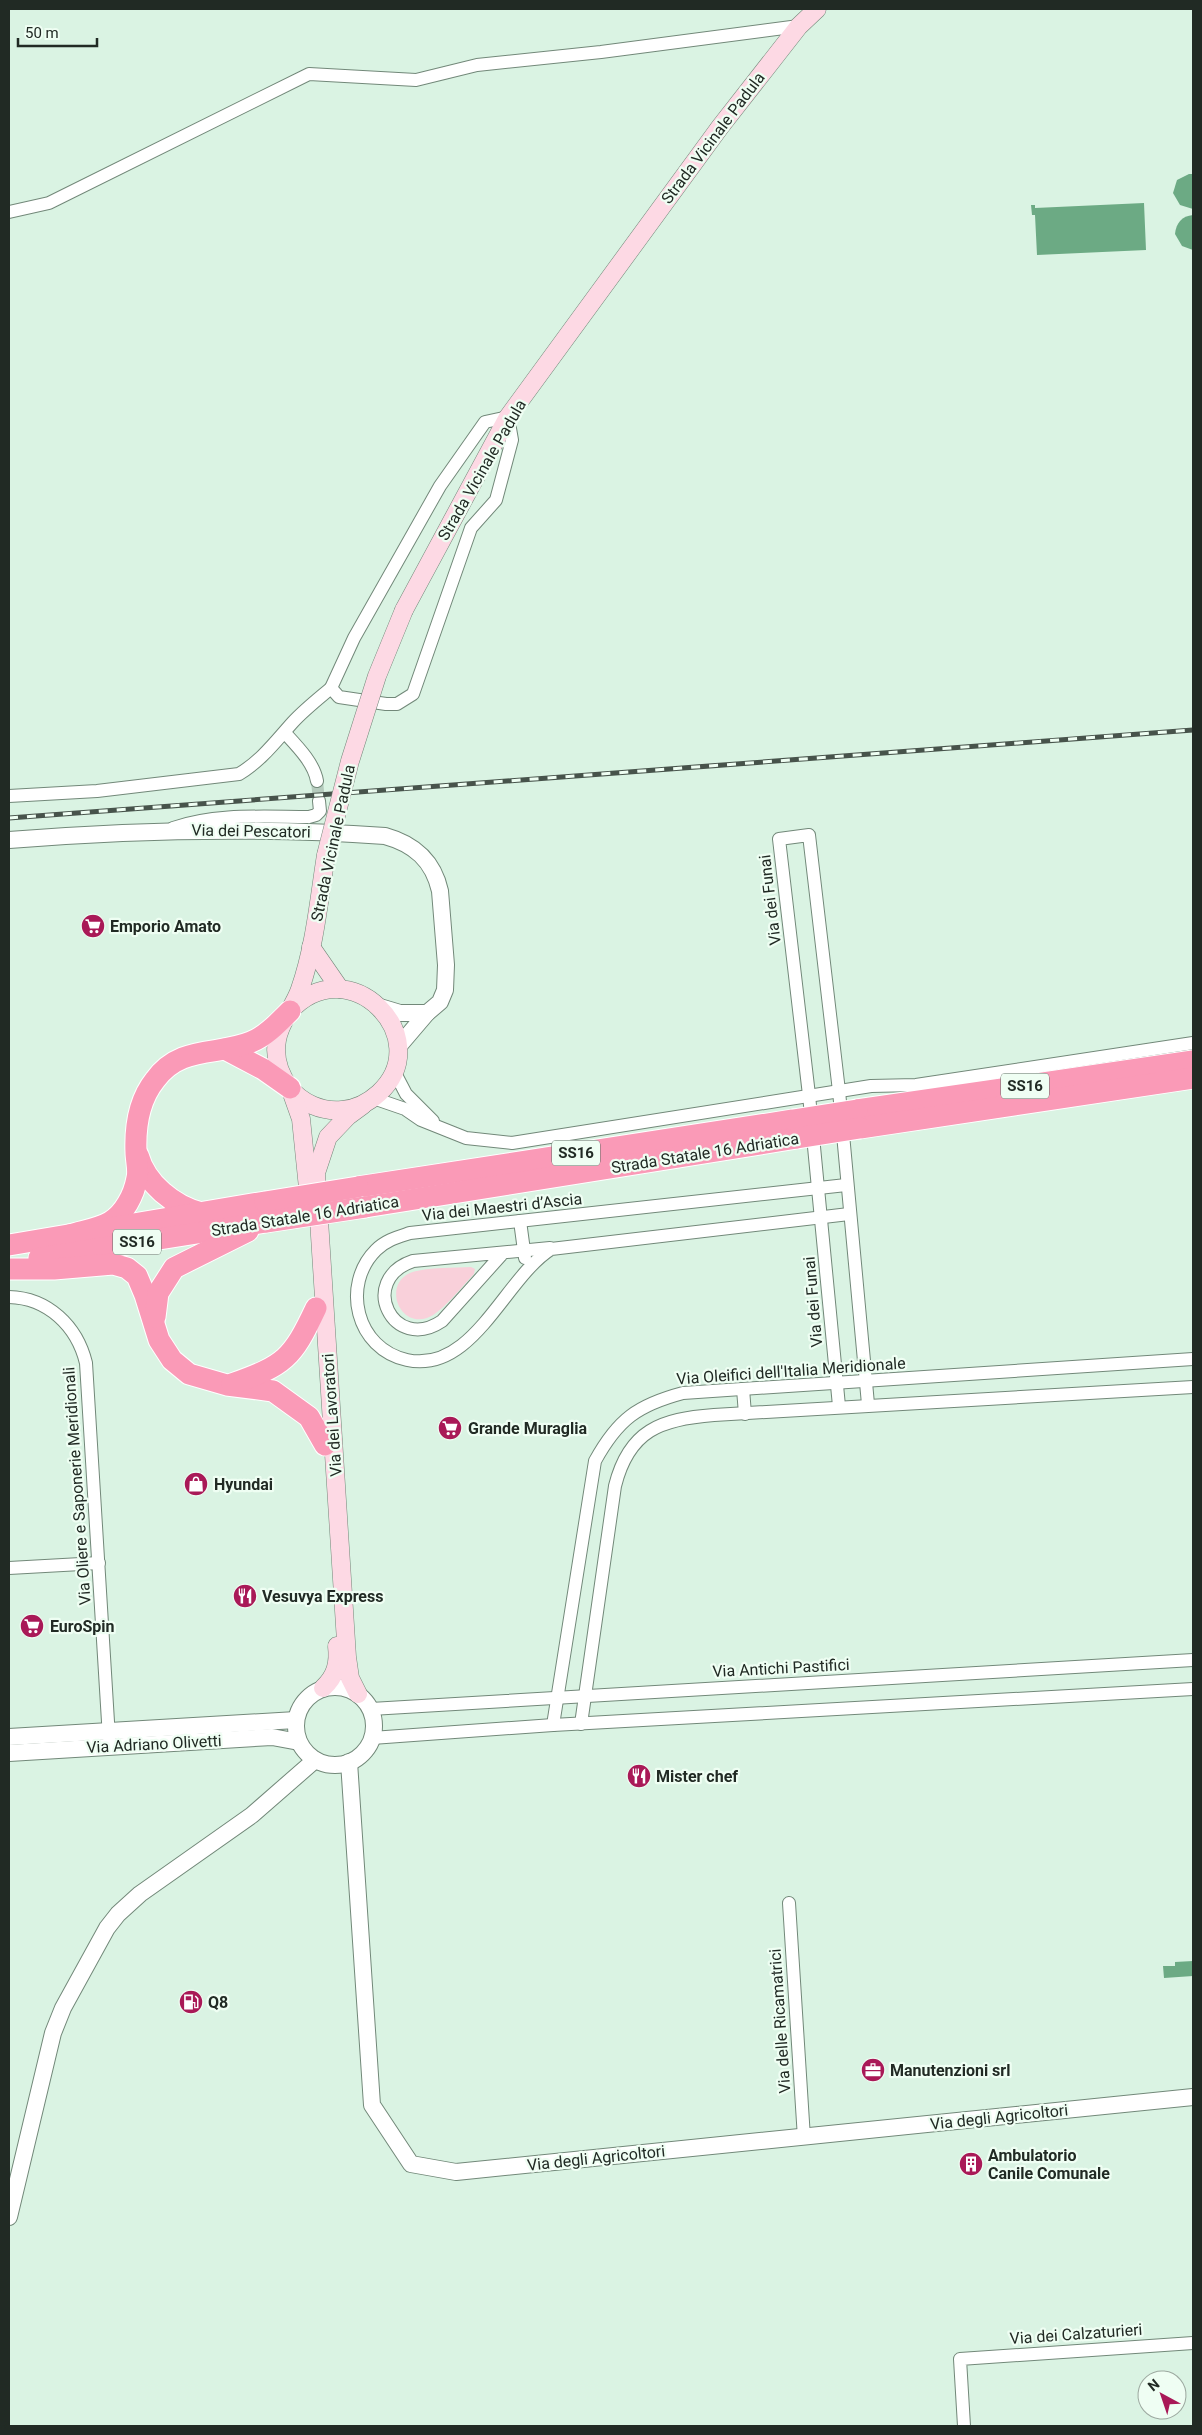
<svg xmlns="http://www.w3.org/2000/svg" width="1202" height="2435" viewBox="0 0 1202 2435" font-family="Roboto,sans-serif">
  <rect width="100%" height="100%" fill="#daf3e3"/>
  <path fill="#f9d0da" d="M471 1267 475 1269 474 1274C463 1285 442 1313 427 1318 399 1327 383 1285 410 1273 425 1267 454 1268 471 1267Z"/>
  <g fill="#6caa84">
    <path d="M1189 174H1193V209L1180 205 1173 193 1177 180Z"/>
    <path d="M1144 203 1146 250 1037 255 1035 215H1032L1031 205H1035V208Z"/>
    <path d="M1193 215V250L1182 246 1175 234C1176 223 1182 216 1193 215Z"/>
    <path d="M1193 1961V1976L1164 1978 1163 1966H1175V1962Z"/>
  </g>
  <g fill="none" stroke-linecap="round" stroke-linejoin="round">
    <path stroke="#b5cbbd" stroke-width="12" stroke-dasharray="12 6" stroke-linecap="butt" d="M317 781 319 801"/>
    <g stroke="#728879" stroke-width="14">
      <g id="minor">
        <path d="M9 212 49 203 309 74 416 80 477 65 601 52 799 26"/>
        <path d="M508 417 512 440 496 500 471 528 413 694 397 704H386L339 697 331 688 354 638 440 486 485 422Z"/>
        <path d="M285 733C297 746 314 763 317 781"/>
        <path d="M9 796 97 791 239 774C262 760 275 742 293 722 304 710 318 699 331 688"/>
        <path d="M173 828C216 813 264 817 309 817L316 815 320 811 319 801"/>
        <path d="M394 1071 406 1094 433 1121"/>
        <path d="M373 1098 405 1109 421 1120 466 1138 512 1143 871 1086 916 1085 1193 1043"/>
        <path d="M846 1185 410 1233C398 1237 386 1240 376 1250 341 1285 356 1349 407 1360 473 1374 504 1279 551 1249L849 1214"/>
        <path d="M520 1221 525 1258"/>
        <path d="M503 1253 442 1321C393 1354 357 1280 413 1261L550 1248"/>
        <path d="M9 1297C48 1298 77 1326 86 1363L109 1738"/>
        <path d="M743 1389 745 1414"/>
        <path d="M839 1406 809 1095 779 839 809 835 839 1091 868 1404"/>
        <path d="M9 1568 99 1563"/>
        <path d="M371 1709 1193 1660"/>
        <path d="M581 1724 615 1486C629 1430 661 1419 714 1415L1193 1387"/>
        <path d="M553 1725 595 1461C618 1419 638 1405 683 1393L1193 1359"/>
        <path d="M372 1738 553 1725 1193 1689"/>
        <path d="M789 1903 804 2138"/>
        <path d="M964 2426 960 2359 1193 2343"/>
      </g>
    </g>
    <g stroke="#728879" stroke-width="18">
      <g id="tertiary">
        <path d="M9 840C134 830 259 827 385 836 414 844 433 860 440 891L446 965 445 990 440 1002 427 1013 398 1047"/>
        <path d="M380 1007 400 1013H427"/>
        <circle cx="335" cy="1726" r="39"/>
        <path d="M9 1737 296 1720"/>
        <path d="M9 1753 272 1737 299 1742"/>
        <path d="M349 1762 372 2105 411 2164 456 2172 1193 2097"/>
        <path d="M9 2217 53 2033 63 2008 107 1928 118 1914 140 1894 252 1815 315 1760"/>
      </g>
    </g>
    <g stroke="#728879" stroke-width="19">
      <g id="secondary">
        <path d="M404 610 508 417 720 127 799 26 817 9"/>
        <path d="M311 947 340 989"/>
        <path d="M290 1011C349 947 438 1038 379 1093 369 1102 356 1109 342 1110 322 1112 301 1103 289 1087 279 1073 274 1057 277 1040 280 1021 294 1007 300 989 315 946 319 899 326 855"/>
        <path d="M290 1088 301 1119 308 1188"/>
        <path d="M323 1688C336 1676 339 1663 337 1646"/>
        <path d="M358 1694 350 1678 347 1657 316 1173 328 1137 348 1116 363 1105"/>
      </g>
    </g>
    <g stroke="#fff" stroke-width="23">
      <g id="trunk">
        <path d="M225 1049 263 1069 290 1088"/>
        <path d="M857 1110 1193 1061"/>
        <path d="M860 1128 1193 1078"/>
        <path d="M138 1155C146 1184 174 1206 201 1213"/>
        <path d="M358 1187 793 1120"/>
        <path d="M365 1207 797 1138"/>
        <path d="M70 1235C82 1231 98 1229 110 1222 124 1214 134 1195 137 1178 139 1170 136 1160 136 1152 135 1127 139 1100 155 1080 180 1045 217 1056 251 1042 266 1036 279 1022 290 1011"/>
        <path d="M9 1245 265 1202"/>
        <path d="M39 1258 266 1222"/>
        <path d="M9 1269H54L113 1264 127 1268 137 1276 145 1295 159 1340 172 1360 189 1374 227 1385 273 1391 309 1417 325 1445"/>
        <path d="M155 1317 158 1293 174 1268 248 1231"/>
        <path d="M232 1384C285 1365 292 1359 316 1308"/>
      </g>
    </g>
    <use href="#minor" stroke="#fff" stroke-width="12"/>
    <use href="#tertiary" stroke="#fff" stroke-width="16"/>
    <use href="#secondary" stroke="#fdd9e4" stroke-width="18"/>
    <use href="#trunk" stroke="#fa9ab7" stroke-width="21"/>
    <g stroke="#47534b" stroke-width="5">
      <path id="rail" d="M9 818 1193 730"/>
    </g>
    <use href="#rail" stroke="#effef3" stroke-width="3" stroke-dasharray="9" stroke-linecap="butt"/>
    <g stroke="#728879" stroke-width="19" stroke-linecap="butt">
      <path id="secondary-bridge" d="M326 855 350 761 377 676 404 610"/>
    </g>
    <g stroke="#fff" stroke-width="23" stroke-linecap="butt">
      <g id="trunk-bridge">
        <path d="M793 1120 857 1110"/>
        <path d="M797 1138 860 1128"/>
        <path d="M265 1202 358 1187"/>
        <path d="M266 1222 365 1207"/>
      </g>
    </g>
    <use href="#secondary-bridge" stroke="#fdd9e4" stroke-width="18"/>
    <use href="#trunk-bridge" stroke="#fa9ab7" stroke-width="21"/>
  </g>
  <defs>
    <g id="supermarket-disc" transform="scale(1.25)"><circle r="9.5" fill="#a91957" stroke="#effef3"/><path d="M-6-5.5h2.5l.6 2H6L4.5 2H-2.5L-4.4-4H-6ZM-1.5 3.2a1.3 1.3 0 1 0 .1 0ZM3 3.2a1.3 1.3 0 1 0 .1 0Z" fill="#fff"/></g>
    <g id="shop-disc" transform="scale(1.25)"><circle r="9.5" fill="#a91957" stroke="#effef3"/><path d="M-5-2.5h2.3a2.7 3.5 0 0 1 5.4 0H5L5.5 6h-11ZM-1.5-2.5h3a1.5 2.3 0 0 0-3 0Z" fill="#fff"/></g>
    <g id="restaurant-disc" transform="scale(1.25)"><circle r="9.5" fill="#a91957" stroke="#effef3"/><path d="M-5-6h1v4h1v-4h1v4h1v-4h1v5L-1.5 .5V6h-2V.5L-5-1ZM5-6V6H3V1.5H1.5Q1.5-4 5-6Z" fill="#fff"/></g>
    <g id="fuel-disc" transform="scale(1.25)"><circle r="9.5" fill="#a91957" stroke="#effef3"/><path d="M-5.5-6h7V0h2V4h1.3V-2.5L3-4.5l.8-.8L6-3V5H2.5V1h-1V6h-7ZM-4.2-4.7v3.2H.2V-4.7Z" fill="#fff"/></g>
    <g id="office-disc" transform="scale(1.25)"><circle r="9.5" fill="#a91957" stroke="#effef3"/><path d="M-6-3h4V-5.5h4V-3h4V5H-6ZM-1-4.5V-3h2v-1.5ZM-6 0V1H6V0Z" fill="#fff"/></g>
    <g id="building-disc" transform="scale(1.25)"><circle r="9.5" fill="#a91957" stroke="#effef3"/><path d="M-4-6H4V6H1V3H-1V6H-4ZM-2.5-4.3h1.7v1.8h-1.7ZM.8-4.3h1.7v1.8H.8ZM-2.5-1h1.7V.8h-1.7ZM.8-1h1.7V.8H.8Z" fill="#fff"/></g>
  </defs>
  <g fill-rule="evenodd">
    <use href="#supermarket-disc" x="93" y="926"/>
    <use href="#supermarket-disc" x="450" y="1428"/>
    <use href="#shop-disc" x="196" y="1484"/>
    <use href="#restaurant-disc" x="245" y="1596"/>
    <use href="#supermarket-disc" x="32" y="1626"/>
    <use href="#restaurant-disc" x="639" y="1776"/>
    <use href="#fuel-disc" x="191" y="2002"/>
    <use href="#office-disc" x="873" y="2070"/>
    <use href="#building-disc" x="971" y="2164"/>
  </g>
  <g text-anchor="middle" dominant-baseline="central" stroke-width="4.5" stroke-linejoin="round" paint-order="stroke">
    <g fill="#effef3" stroke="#5f6a62" stroke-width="1">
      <rect x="1001" y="1073.5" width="48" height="25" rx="4"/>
      <rect x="552" y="1140.5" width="48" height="25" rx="4"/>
      <rect x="113" y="1229.5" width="48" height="25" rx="4"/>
    </g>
    <g font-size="15" font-weight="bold" fill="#212a24">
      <text x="1025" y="1086">SS16</text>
      <text x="576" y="1153">SS16</text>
      <text x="137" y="1242">SS16</text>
    </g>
    <g font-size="16" fill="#212a24" stroke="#effef3">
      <text transform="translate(713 138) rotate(-53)">Strada Vicinale Padula</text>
      <text transform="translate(482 470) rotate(-60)">Strada Vicinale Padula</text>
      <text transform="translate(251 831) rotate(1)">Via dei Pescatori</text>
      <text transform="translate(333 843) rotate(-78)">Strada Vicinale Padula</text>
      <text transform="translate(770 900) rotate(-97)">Via dei Funai</text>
      <text transform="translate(705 1153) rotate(-9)">Strada Statale 16 Adriatica</text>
      <text transform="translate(502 1207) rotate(-6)">Via dei Maestri d’Ascia</text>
      <text transform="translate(305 1216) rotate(-9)">Strada Statale 16 Adriatica</text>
      <text transform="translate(813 1302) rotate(-95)">Via dei Funai</text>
      <text transform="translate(791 1371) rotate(-4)">Via Oleifici dell'Italia Meridionale</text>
      <text transform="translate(332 1415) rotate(-94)">Via dei Lavoratori</text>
      <text transform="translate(77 1486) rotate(-94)">Via Oliere e Saponerie Meridionali</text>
      <text transform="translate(781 1668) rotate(-3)">Via Antichi Pastifici</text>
      <text transform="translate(154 1744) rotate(-3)">Via Adriano Olivetti</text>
      <text transform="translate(780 2021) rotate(-94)">Via delle Ricamatrici</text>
      <text transform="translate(999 2117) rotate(-6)">Via degli Agricoltori</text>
      <text transform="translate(596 2158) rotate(-6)">Via degli Agricoltori</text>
      <text transform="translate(1076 2334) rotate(-4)">Via dei Calzaturieri</text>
    </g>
    <g font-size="16" font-weight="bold" fill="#212a24" stroke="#effef3" text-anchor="start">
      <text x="110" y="926">Emporio Amato</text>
      <text x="468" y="1428">Grande Muraglia</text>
      <text x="214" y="1484">Hyundai</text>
      <text x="262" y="1596">Vesuvya Express</text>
      <text x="50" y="1626">EuroSpin</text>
      <text x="656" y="1776">Mister chef</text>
      <text x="208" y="2002">Q8</text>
      <text x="890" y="2070">Manutenzioni srl</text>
      <text x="988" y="2155">Ambulatorio<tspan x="988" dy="18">Canile Comunale</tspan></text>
    </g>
  </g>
  <rect width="1202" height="2435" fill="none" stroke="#212a24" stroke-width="20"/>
  <g transform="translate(1162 2395) rotate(320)"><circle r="24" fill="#effef3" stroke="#9da9a0"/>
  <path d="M0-4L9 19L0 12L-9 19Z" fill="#a91957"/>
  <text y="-8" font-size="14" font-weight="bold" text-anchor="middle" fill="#212a24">N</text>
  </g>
  <path d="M18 38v8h79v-8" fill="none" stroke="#212a24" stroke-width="2.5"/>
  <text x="25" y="38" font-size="15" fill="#212a24" stroke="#effef3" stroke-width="4" paint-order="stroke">50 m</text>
</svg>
